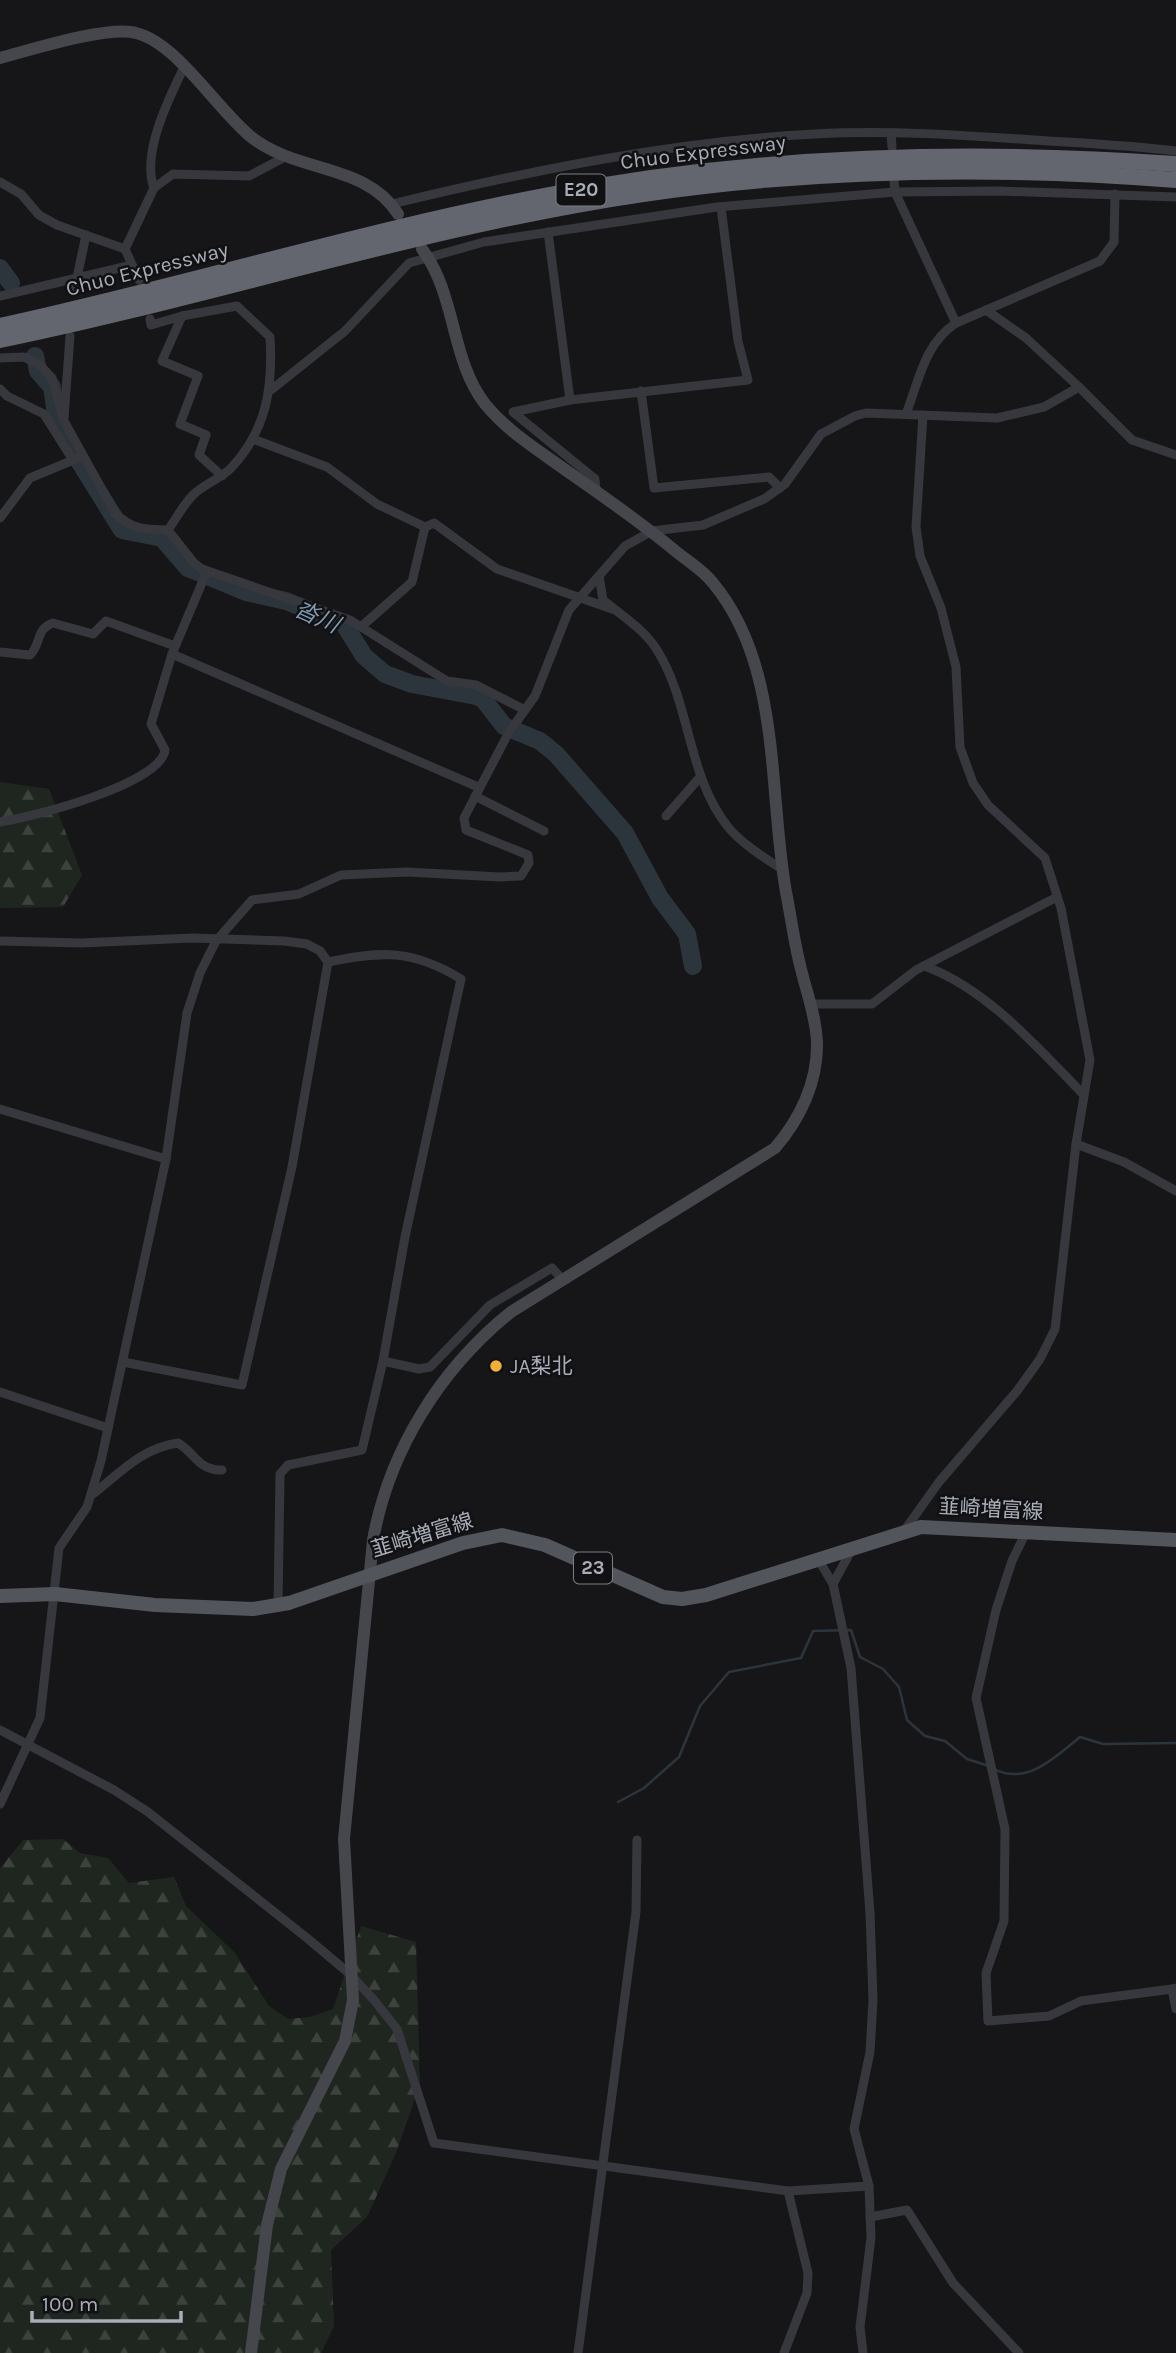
<svg xmlns="http://www.w3.org/2000/svg" width="1176" height="2353" viewBox="0 0 1176 2353" font-family="Karla,'Noto Sans JP',sans-serif">
  <defs>
    <pattern id="forest-firs" width="22" height="20" patternUnits="userSpaceOnUse" patternTransform="scale(1.75)"><rect width="22" height="20" fill="#1e261f"/><path d="M5 1l3.5 6h-7zM16 11l3.5 6h-7z" fill="#3c433d"/></pattern>
  </defs>
  <rect width="100%" height="100%" fill="#161618"/>
  <g fill="url(#forest-firs)">
    <path d="M0 782 49 789 82 875 63 907 0 908Z"/>
    <path d="M63 1839 80 1853 108 1858 129 1883 174 1877 186 1906 235 1953 269 2006 288 2019 310 2017 333 2009 361 1926 416 1942 420 2084 396 2153 367 2217 331 2250 334 2326 321 2353H0V1868L23 1840Z"/>
  </g>
  <g fill="none" stroke-linecap="round" stroke-linejoin="round">
    <g stroke="#2c353c" stroke-width="2.5">
      <path d="M994 1769C1027 1786 1055 1757 1080 1737L1103 1744 1176 1743"/>
      <path d="M618 1802 644 1788 679 1757 700 1706 729 1672 801 1658 813 1631 851 1630 860 1657 883 1669 899 1687 907 1720 925 1736 945 1741 967 1759 989 1766"/>
    </g>
    <g stroke="#2c353c" stroke-width="18">
      <path d="M0 268 11 283"/>
      <path d="M35 356 38 371 52 387 58 427 122 530 162 538 188 568 246 592 286 601 344 624 364 656 385 674 412 684 476 696 483 699 504 726 540 741 556 754 625 833 660 898 687 934 693 966"/>
    </g>
    <g stroke="#37383d" stroke-width="9">
      <path d="M891 133 892 147"/>
      <path d="M894 181 895 192 956 323C924 344 919 381 906 414"/>
      <path d="M0 182 21 194 39 215 57 225 125 249 139 280"/>
      <path d="M154 188C141 154 169 98 184 67"/>
      <path d="M392 204C529 171 675 141 815 134 888 130 961 135 1033 140 1081 143 1129 145 1176 151"/>
      <path d="M548 232 570 400"/>
      <path d="M125 249 154 188 173 174 249 176 285 157"/>
      <path d="M74 292 86 235"/>
      <path d="M0 296 132 265"/>
      <path d="M986 310 1026 338 1079 387"/>
      <path d="M150 319 151 325 182 316 162 361 198 376 180 424 206 435 199 455 222 476"/>
      <path d="M956 323 1100 261 1114 242 1115 194"/>
      <path d="M0 358 24 357 40 365 52 378 64 421 115 513C132 530 145 529 168 530L194 563 202 569 350 620 447 681 476 685 525 710"/>
      <path d="M0 389 7 396 44 414 73 460"/>
      <path d="M271 390 345 331 409 263 484 242 717 207 895 192 999 191 1176 197"/>
      <path d="M641 391 654 488 769 477 780 488"/>
      <path d="M64 418 70 336"/>
      <path d="M253 439 327 467 377 504 425 527 434 523 497 569 615 610"/>
      <path d="M596 491 595 479 513 412 570 400 748 380 738 341 721 207"/>
      <path d="M0 518 30 478 83 456"/>
      <path d="M168 530C176 519 183 505 193 495 204 484 221 479 232 467 267 429 273 387 270 337L237 306 182 316"/>
      <path d="M599 576 603 600C621 615 645 630 657 650 691 704 687 776 728 827 742 844 765 858 783 870"/>
      <path d="M362 626 412 582 425 527"/>
      <path d="M0 652 30 655C41 645 36 628 53 623L93 634 106 621 175 646"/>
      <path d="M172 654 478 787"/>
      <path d="M475 796 544 831"/>
      <path d="M666 816 701 776"/>
      <path d="M0 822C33 817 161 784 165 750L151 724 172 654 207 571"/>
      <path d="M0 941 81 943 192 938 284 941 307 944 320 951 328 962C382 951 412 949 461 979L405 1237 383 1361 419 1369 430 1367 490 1305 552 1268 562 1279"/>
      <path d="M927 967C988 990 1038 1048 1083 1094"/>
      <path d="M811 1004H872L916 970 1057 897"/>
      <path d="M0 1109 166 1159"/>
      <path d="M1076 1144 1124 1162 1176 1191"/>
      <path d="M123 1362 242 1385 292 1167 328 962"/>
      <path d="M0 1392 108 1428"/>
      <path d="M93 1494C120 1473 142 1448 178 1443 195 1453 199 1471 222 1470"/>
      <path d="M904 1531 939 1482 1017 1391 1040 1359 1055 1329 1076 1144 1090 1060 1061 908 1045 858 988 805 973 783 960 747 956 667 941 608 920 556 916 527 923 415"/>
      <path d="M1026 1532 1012 1561 996 1610 976 1698 1005 1829 1004 1921 986 1973 988 2021 1049 2016 1081 2001 1172 1989"/>
      <path d="M818 1559 833 1584 851 1668 870 1913 873 2000 870 2052 854 2129 869 2186 871 2238 860 2327 863 2353"/>
      <path d="M833 1584 852 1549"/>
      <path d="M278 1605 280 1474 288 1465 362 1450 383 1361"/>
      <path d="M0 1730 114 1790 148 1812 307 1938 351 1975 374 2000 397 2029 434 2143 788 2191 869 2186"/>
      <path d="M0 1804 40 1718 59 1548 87 1507 101 1461 166 1159 187 1013 200 973 216 941 252 900 299 894 341 875 407 872 500 877 521 876 529 863 528 855 466 830 464 818 509 732 535 696 569 610 625 546 652 531 703 525 764 499 785 484 821 434 855 416 866 413 997 418 1044 407 1079 387 1132 440 1176 455"/>
      <path d="M1176 1988 1172 1989 1176 2009"/>
      <path d="M870 2217 907 2210 953 2283 1019 2353"/>
      <path d="M578 2353 636 1912 637 1840"/>
      <path d="M784 2353 807 2293 808 2273 788 2191"/>
    </g>
    <g stroke="#45474d" stroke-width="12">
      <path d="M0 58C30 50 109 25 136 33 177 43 216 108 250 136 296 174 365 162 398 214"/>
      <path d="M251 2353 267 2225 281 2169 345 2041 353 2000 344 1839 373 1540C389 1451 440 1369 511 1312L775 1148C800 1119 818 1082 817 1042 816 1016 806 991 800 965 794 941 791 917 786 892 768 791 782 666 713 583 702 569 687 561 673 549 639 521 603 496 567 471 538 450 508 432 485 404 450 359 457 296 422 249"/>
    </g>
    <path stroke="#53555c" stroke-width="14" d="M0 1596 55 1594 155 1605 253 1609 289 1603 463 1543 502 1535 545 1545 663 1597 682 1599 706 1595 921 1527 1176 1540"/>
    <g stroke="#63666e" stroke-width="16">
      <path d="M0 326C184 286 364 230 549 195 756 155 966 149 1176 164"/>
      <path d="M0 340C215 296 425 226 643 194 820 168 999 166 1176 180"/>
    </g>
  </g>
  <circle fill="#f2b134" stroke="#111113" stroke-width="2.5" cx="496" cy="1366" r="7"/>
  <g text-anchor="middle" dominant-baseline="central" stroke-width="5" stroke-linejoin="round" paint-order="stroke">
    <g fill="#111113" stroke="#7b7e86" stroke-width="2">
      <rect x="556.5" y="174.5" width="49" height="31" rx="5"/>
      <rect x="574" y="1552.5" width="38" height="31" rx="5"/>
    </g>
    <g font-size="19" font-weight="bold" fill="#a8adb8">
      <text x="581" y="190">E20</text>
      <text x="593" y="1568">23</text>
    </g>
    <g font-size="21" fill="#a8adb8" stroke="#111113">
      <text transform="translate(703 152) rotate(-7)">Chuo Expressway</text>
      <text transform="translate(147 269) rotate(-14)">Chuo Expressway</text>
      <text transform="translate(991 1509) rotate(3)">韮崎増富線</text>
      <text transform="translate(422 1535) rotate(-17)">韮崎増富線</text>
    </g>
    <g font-size="21" fill="#a8adb8" stroke="#111113" text-anchor="start">
      <text x="510" y="1366">JA梨北</text>
    </g>
    <g font-size="23" font-style="italic" fill="#7f9bb3" stroke="#111113">
      <text transform="translate(317 617) rotate(24)">沓川</text>
    </g>
  </g>
  <path d="M32 2311v10h149v-10" fill="none" stroke="#a8adb8" stroke-width="3.5"/>
  <text x="42" y="2311" font-size="21" fill="#a8adb8" stroke="#111113" stroke-width="5" paint-order="stroke">100 m</text>
</svg>
